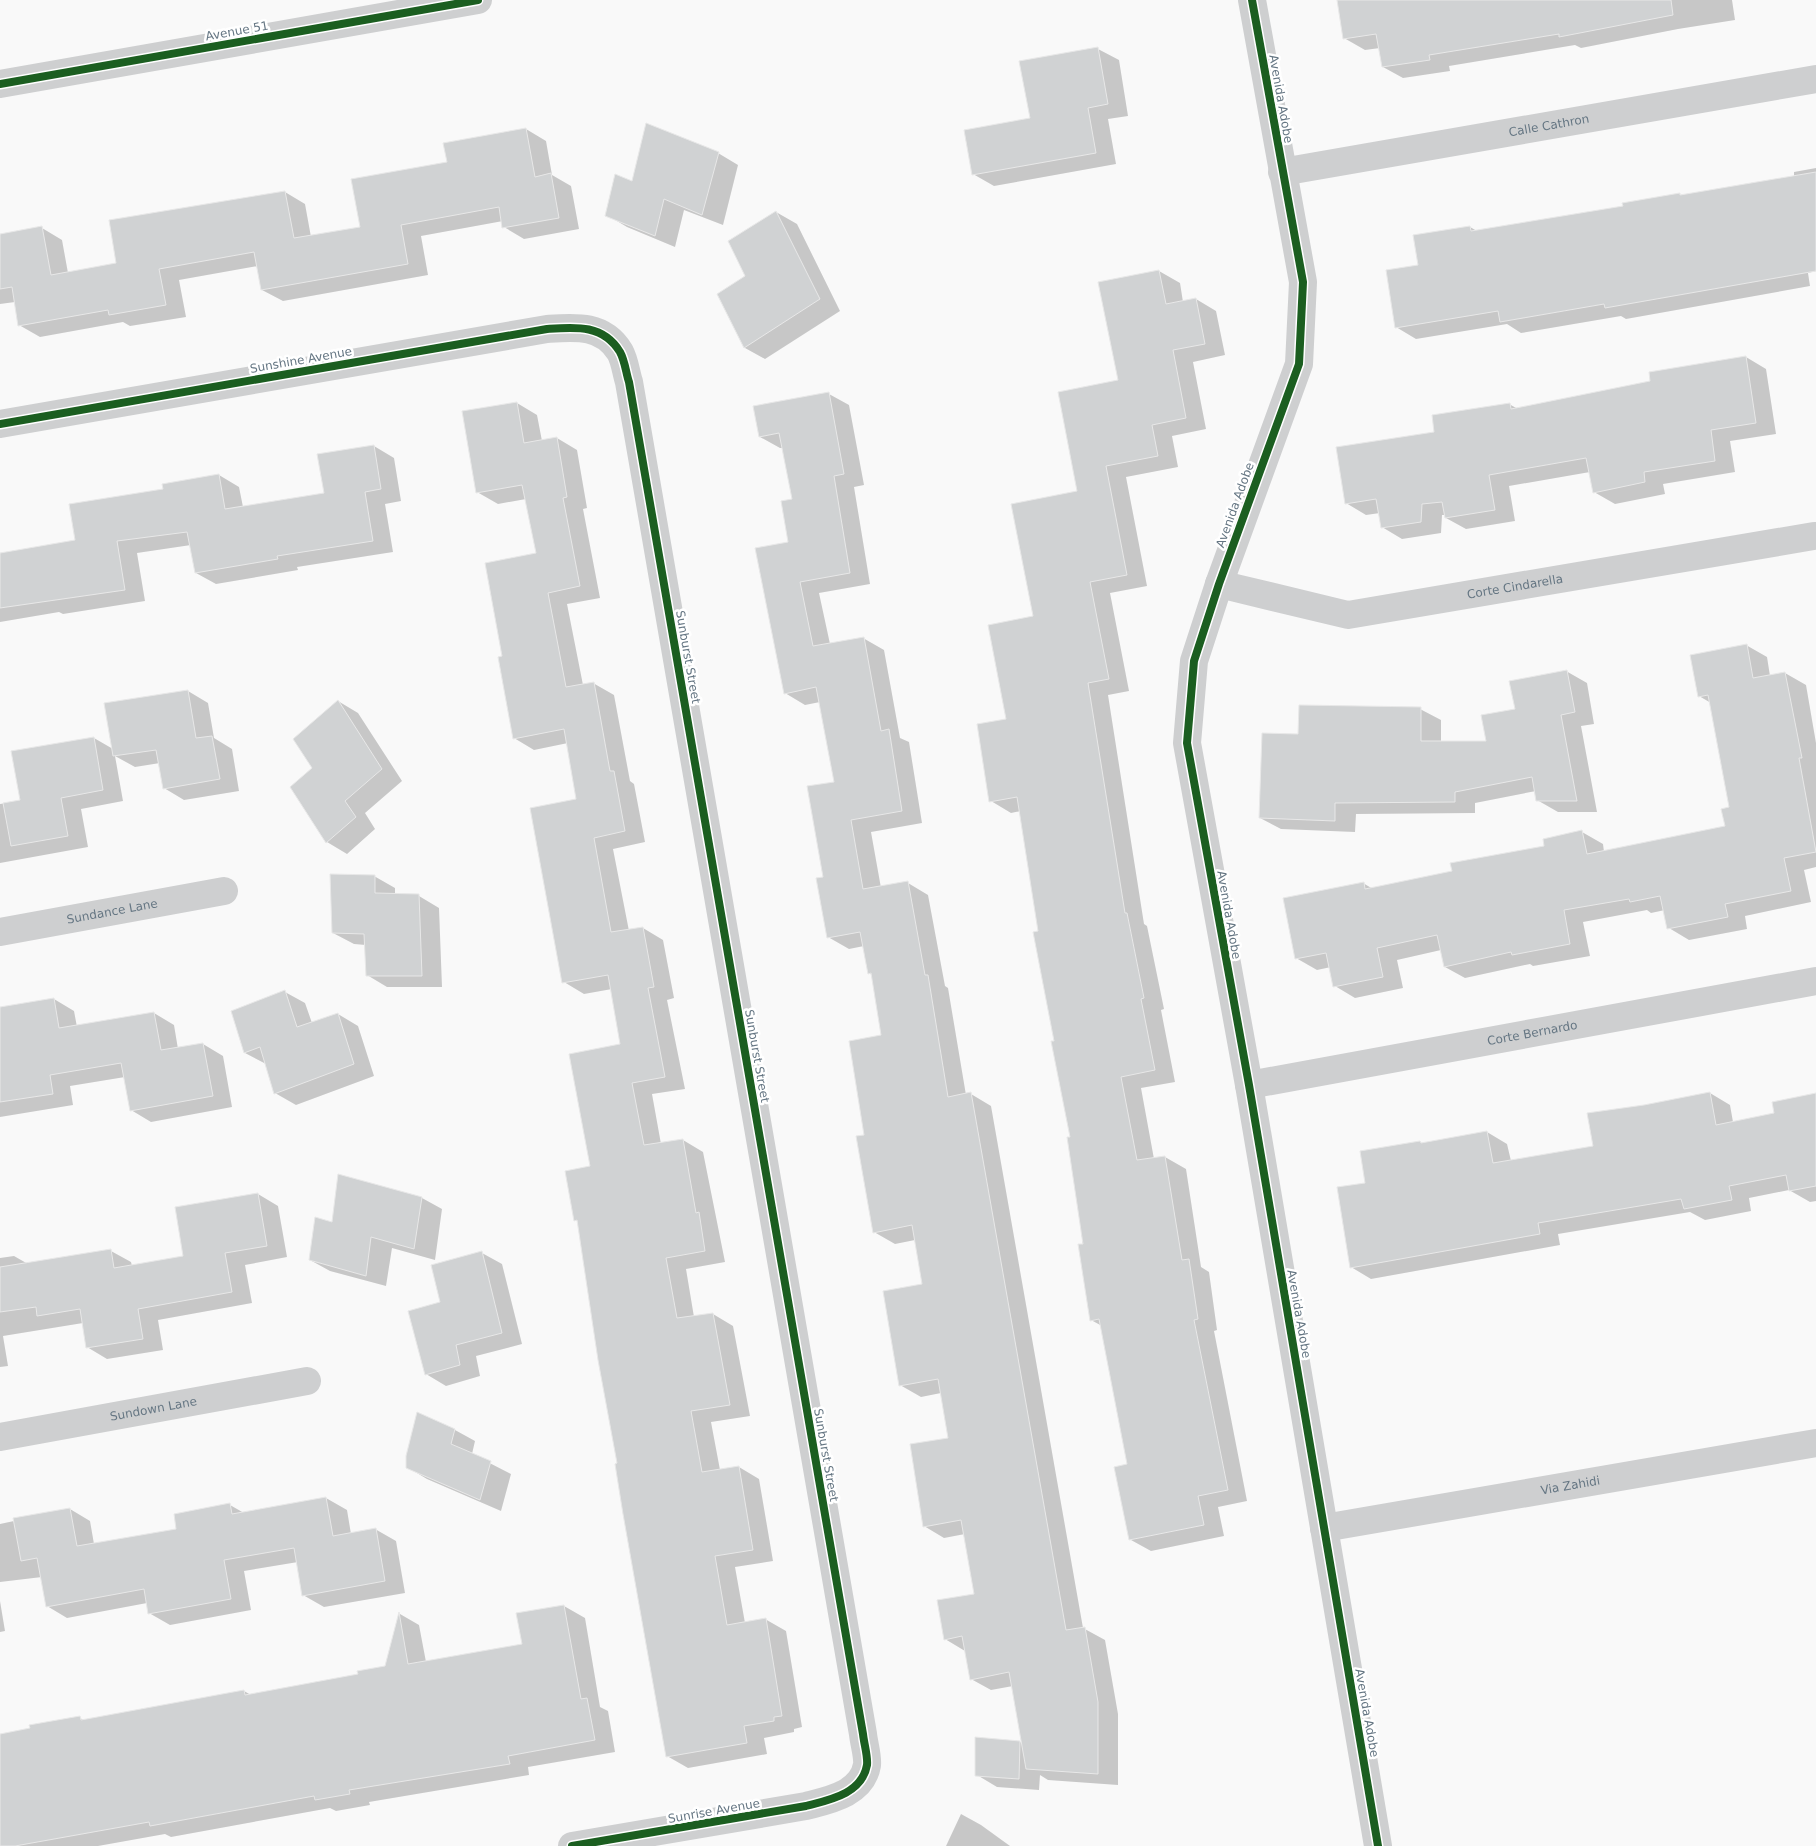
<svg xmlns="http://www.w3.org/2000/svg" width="1816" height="1846" viewBox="0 0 1816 1846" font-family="'DejaVu Sans',sans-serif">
  <rect width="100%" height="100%" fill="#f9f9f9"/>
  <g fill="#0003">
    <path d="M1338 0H1732L1735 20 1678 29 1581 48 1575 45 1449 66 1450 71 1403 78 1383 67 1380 48 1365 50 1344 38Z"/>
    <path d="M1098 49 1119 60 1128 116 1108 119 1116 164 994 186 973 174 1031 119Z"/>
    <path d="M526 129 546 141 552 175 571 186 579 229 524 239 504 227 503 221 421 236 428 275 283 301 262 290 258 266 179 280 186 317 130 326 123 322 40 337 19 325 15 302 0 304V236L42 228 62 240 68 273 118 264 285 192 305 204 311 237 361 228 448 163Z"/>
    <path d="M718 153 738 165 723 225 684 210 675 247 627 227 607 215 633 182Z"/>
    <path d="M1816 168V271L1808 273 1810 286 1626 319 1621 316 1521 333 1507 324 1416 339 1396 327 1419 266 1470 227 1477 231 1624 207 1679 194 1682 196 1794 177V172Z"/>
    <path d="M776 212 797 224 840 311 765 359 745 348 719 295 747 276Z"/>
    <path d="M1159 271 1180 283 1183 302 1196 299 1216 311 1225 355 1193 362 1206 429 1172 436 1178 467 1126 477 1147 586 1110 593 1129 691 1108 695 1144 924 1147 926 1164 1009 1161 1010 1175 1082 1141 1088 1154 1159 1165 1157 1186 1169 1201 1267 1209 1272 1217 1330 1214 1331 1247 1501 1218 1507 1224 1536 1151 1551 1131 1540 1129 1465 1102 1326 1091 1320 1071 1138 1021 811 1011 813 991 801 1007 720 1034 617 1120 381 1100 283Z"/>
    <path d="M1746 357 1766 369 1776 434 1730 441 1735 472 1663 484 1665 494 1615 504 1594 492 1590 472 1509 486 1515 521 1466 529 1446 518 1445 515H1442L1441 533 1402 539 1382 527 1380 513 1366 515 1346 503 1436 433 1509 404 1518 409 1652 382Z"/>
    <path d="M829 394 849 405 864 485 854 487 870 584 819 593 830 644 863 638 884 650 900 738 909 742 922 823 871 832 881 888 908 883 928 895 945 986 948 988 966 1095 971 1094 991 1106 1083 1628 1105 1640 1118 1714V1785L1048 1780 1040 1775 1039 1790 997 1787 977 1775 1020 1742 1023 1744 1013 1686 991 1690 971 1679 965 1651 945 1639 976 1595 965 1534 944 1538 924 1526 949 1439 941 1393 921 1397 900 1385 923 1285 915 1240 895 1244 874 1232 866 1136 882 1036 872 975 869 973 864 946 849 949 828 937 824 878 835 783 820 702 805 705 785 693 789 543 793 500 784 448H780L760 437Z"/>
    <path d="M517 403 537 415 542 441 557 438 577 450 587 508 583 509 600 598 567 604 583 685 593 683 614 695 630 781 634 784 645 842 613 849 629 931 643 928 663 940 674 998 667 1000 685 1089 652 1094 661 1144 683 1140 703 1152 725 1262 686 1269 694 1317 713 1314 733 1326 750 1416 711 1422 720 1470 739 1467 759 1479 773 1561 735 1567 745 1623 765 1619 786 1631 802 1727 794 1729V1732L764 1738 767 1754 688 1768 667 1756 578 1221 575 1220 592 1167 622 1045 612 989 584 994 564 982 578 800 568 743 534 750 514 738 504 657 537 554 526 499 498 504 477 492Z"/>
    <path d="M374 446 394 458 401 501 385 504 393 552 297 567 298 570 216 584 196 573 191 545 137 553 145 601 63 614 59 612 0 622V554L77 541 164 490 219 475 239 487 243 507 325 494Z"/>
    <path d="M1746 645 1767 657 1770 676 1785 673 1806 685 1816 743V867L1804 870 1811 902 1745 916 1747 929 1689 940 1669 928 1665 910 1651 913 1647 910 1583 922 1590 956 1533 966 1530 964 1465 978 1445 967 1441 950 1397 960 1403 988 1355 998 1335 986 1331 967 1317 970 1296 958 1363 883 1373 889 1453 872 1546 847 1582 832 1603 844 1604 852 1726 827 1731 808 1711 703 1699 696Z"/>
    <path d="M1566 671 1587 683 1594 724 1581 726 1597 812H1558L1537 800 1536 791 1475 803V813L1356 814 1355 832 1281 829 1260 818 1299 735 1420 709 1441 720V742H1487L1516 710Z"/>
    <path d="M188 691 208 703 214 738 232 749 239 791 184 800 164 788 160 763 135 767 115 756 123 801 81 809 88 847 0 863V804L21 801 94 738 113 749Z"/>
    <path d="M338 701 358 713 402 781 365 813 375 829 347 854 327 842 313 768Z"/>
    <path d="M374 876 395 888V895L419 896 439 908 442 987H387L367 975 366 945 354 944 333 933Z"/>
    <path d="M285 992 305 1003 312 1023 338 1014 358 1026 374 1076 296 1105 275 1093 266 1064 245 1053 232 1011Z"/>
    <path d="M54 999 74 1011 77 1027 154 1013 174 1025 178 1049 203 1044 223 1056 232 1107 151 1122 131 1110 125 1077 70 1086 73 1105 0 1117V1008Z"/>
    <path d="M1710 1093 1730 1105 1733 1122 1775 1114 1816 1095V1201L1810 1202 1789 1190 1749 1198 1751 1211 1705 1220 1690 1212 1558 1234 1560 1245 1371 1279 1351 1267 1367 1184 1420 1142 1423 1144 1487 1132 1507 1144 1511 1161 1594 1147 1644 1106Z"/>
    <path d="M258 1194 278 1206 287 1257 245 1265 252 1303 158 1320 163 1350 107 1359 87 1347 83 1323 3 1336 8 1366 0 1367V1258L14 1256 28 1264 111 1251 131 1262 132 1266 185 1257Z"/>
    <path d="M422 1198 442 1209 435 1260 392 1248 386 1286 330 1271 310 1260 333 1223Z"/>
    <path d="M482 1253 502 1264 522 1344 476 1356 480 1376 446 1386 426 1374 442 1303Z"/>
    <path d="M455 1430 475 1441 472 1454 511 1474 501 1511 427 1479 407 1467Z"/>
    <path d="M326 1498 347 1510 351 1534 375 1529 396 1541 405 1593 324 1607 303 1595 298 1562 244 1571 251 1610 170 1625 149 1613 147 1603 67 1618 47 1606 42 1577 0 1582V1524L70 1509 90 1521 94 1544 178 1530 230 1505 244 1513Z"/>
    <path d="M0 1601 5 1631 0 1632Z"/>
    <path d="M564 1606 585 1618 600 1707 608 1711 615 1752 528 1767 529 1775 369 1802 370 1805 336 1811 330 1808 171 1837 165 1834 98 1846H0V1735L80 1718 85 1721 244 1691 251 1695 359 1675 386 1667 400 1614 419 1625 426 1662 523 1645 518 1614Z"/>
    <path d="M961 1814 981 1825 1010 1846H946Z"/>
  </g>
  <g fill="#d0d2d3" stroke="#e8e8e8">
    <path d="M1337 0H1671L1673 15 1559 37V34L1429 55 1430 60 1382 67 1376 34 1343 39Z"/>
    <path d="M1098 47 1108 104 1088 108 1096 153 972 175 964 130 1030 118 1019 61Z"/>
    <path d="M646 123 719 152 702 215 664 199 655 236 605 216 615 174 632 181Z"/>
    <path d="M526 128 535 177 551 173 559 218 502 228 499 207 401 225 408 264 261 290 254 252 159 269 166 305 109 315 108 310 18 326 12 287 0 289V234L42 226 51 275 116 263 109 220 285 191 294 238 360 227 351 179 447 162 443 143Z"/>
    <path d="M1816 172V271L1605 308 1604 304 1500 322 1498 311 1395 328 1386 270 1418 265 1413 235 1470 226 1471 231 1623 206 1622 203 1680 193V195Z"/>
    <path d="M776 211 820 299 744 348 717 294 745 276 728 241Z"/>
    <path d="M1159 270 1166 304 1196 298 1205 344 1173 350 1186 418 1152 425 1158 456 1106 466 1127 575 1090 582 1109 679 1088 683 1125 913H1127L1144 998 1141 999 1155 1070 1121 1077 1137 1160 1165 1156 1182 1260 1189 1259 1198 1319 1194 1320 1228 1490 1198 1496 1204 1525 1129 1540 1114 1467 1127 1464 1099 1319 1090 1321 1078 1244H1083L1067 1137H1070L1051 1041H1054L1033 932 1038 931 1017 797 989 802 977 724 1006 719 988 625 1033 616 1011 504 1077 491 1058 392 1118 380 1098 282Z"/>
    <path d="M1746 356 1756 423 1711 430 1715 461 1644 472 1645 482 1593 493 1586 458 1489 475 1495 510 1445 518 1442 502 1422 504 1421 522 1381 528 1376 499 1345 504 1336 447 1434 432 1432 415 1510 403 1511 409 1650 381 1649 372Z"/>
    <path d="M829 392 844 474 834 476 850 573 800 582 813 646 864 637 881 731 889 729 902 811 851 820 863 889 908 881 925 975H928L948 1097 971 1092 1066 1630 1085 1627 1098 1702V1774L1026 1769 1009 1672 970 1680 962 1636 944 1640 937 1600 974 1594 961 1520 923 1527 910 1444 948 1438 938 1379 899 1386 883 1291 922 1284 912 1225 873 1233 856 1136 864 1135 849 1041 881 1035 871 973 868 974 860 932 827 938 816 878 823 877 807 786 834 782 816 687 784 694 755 548 788 542 781 501 792 499 779 433 759 437 753 406Z"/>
    <path d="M517 402 524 443 557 437 567 497 563 498 580 586 548 593 566 687 594 682 610 771H614L625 831 594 838 611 932 643 927 654 987 648 988 665 1077 632 1083 644 1145 683 1139 696 1213 699 1212 705 1251 666 1258 677 1318 713 1313 730 1405 691 1411 702 1472 739 1466 753 1550 715 1556 727 1625 766 1618 782 1716 774 1717V1721L744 1726 747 1743 666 1757 623 1514 615 1464 617 1463 598 1360 577 1220 574 1221 565 1171 590 1166 569 1054 620 1044 608 975 562 983 530 808 576 799 564 729 513 739 498 657 502 656 485 563 536 553 522 485 476 493 462 411Z"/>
    <path d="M374 445 381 489 365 492 373 541 277 556 278 559 195 573 187 532 117 541 125 590 0 608V553L75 540 69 504 163 489 162 484 219 474 225 509 324 493 317 454Z"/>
    <path d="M1747 644 1753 678 1785 672 1802 758H1799L1816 852 1784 858 1791 891 1725 904 1728 917 1667 929 1660 896 1630 902 1629 899 1564 910 1570 944 1512 955 1511 952 1444 967 1437 935 1377 948 1383 977 1333 987 1326 953 1295 959 1283 898 1364 882 1365 889 1452 871 1450 863 1544 846 1543 839 1582 830 1587 854 1725 826 1721 809 1729 807 1708 695 1698 697 1690 655Z"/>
    <path d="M1567 670 1575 712 1561 715 1577 801H1536L1532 777 1455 792V802L1335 803V821L1259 818 1262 733 1298 734 1299 705 1421 707V741H1486L1481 715 1515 709 1509 681Z"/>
    <path d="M188 690 196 738 212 736 220 779 163 789 156 750 113 756 104 703Z"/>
    <path d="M338 700 382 769 345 801 356 817 326 843 290 787 312 768 293 739Z"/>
    <path d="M94 737 103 790 61 798 68 836 11 846 3 803 20 800 11 751Z"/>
    <path d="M330 874 375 875V893L419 894 422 976H366L364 934 332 933Z"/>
    <path d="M285 990 297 1027 338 1013 354 1064 274 1094 260 1047 244 1053 231 1011Z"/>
    <path d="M54 998 59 1028 154 1012 161 1050 203 1043 213 1096 130 1111 121 1063 50 1075 53 1094 0 1102V1007Z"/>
    <path d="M1710 1092 1716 1125 1774 1113 1772 1102 1816 1093V1186L1789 1191 1786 1175 1729 1186 1732 1200 1684 1209 1681 1199 1538 1223 1540 1234 1350 1268 1337 1187 1365 1183 1360 1151 1420 1141 1421 1143 1487 1131 1493 1163 1593 1146 1587 1113 1644 1105Z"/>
    <path d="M338 1174 422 1197 414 1249 371 1237 366 1276 309 1260 315 1217 332 1222Z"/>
    <path d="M258 1193 267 1246 225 1253 232 1292 138 1309 143 1339 86 1348 80 1309 37 1316 36 1307 0 1312V1267L111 1249 114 1268 183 1256 175 1207Z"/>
    <path d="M482 1251 502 1333 456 1345 460 1365 425 1375 408 1311 440 1302 431 1265Z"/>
    <path d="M417 1412 455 1429 451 1444 491 1461 480 1500 406 1468V1456Z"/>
    <path d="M326 1497 333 1536 376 1528 385 1581 302 1596 294 1548 224 1560 231 1599 148 1614 144 1589 46 1607 37 1558 21 1561 13 1518 70 1508 77 1546 176 1529 174 1514 230 1503 232 1514Z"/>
    <path d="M564 1605 581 1699 587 1698 595 1740 508 1756 510 1764 349 1790 350 1794 315 1800 314 1796 150 1826 149 1822 15 1846H0V1734L30 1728 29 1725 80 1716 81 1720 244 1690 245 1695 358 1674 357 1671 385 1666 399 1612 408 1664 522 1644 516 1613Z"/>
    <path d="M975 1737 1020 1741 1019 1779 975 1776Z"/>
  </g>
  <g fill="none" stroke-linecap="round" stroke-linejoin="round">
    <g stroke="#cecfd0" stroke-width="28">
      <path d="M1252 0 1303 282 1299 364 1219 584 1194 661 1187 743 1249 1085 1378 1846"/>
      <path d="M0 84 478 0"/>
      <path id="s1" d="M1282 172 1816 79"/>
      <path d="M0 424 547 329C575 327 603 324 620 352 625 361 626 373 629 382L863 1734C864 1744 868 1756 867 1765 862 1794 829 1800 806 1806L572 1846"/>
      <path id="s2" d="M1219 584 1348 615 1814 536"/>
      <path id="s3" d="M0 932 224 891"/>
      <path id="s4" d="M1249 1085 1816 981"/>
      <path id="s5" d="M0 1437 307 1381"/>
      <path id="s6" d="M1324 1528 1816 1443"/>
    </g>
    <g stroke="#fff" stroke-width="11">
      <g id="cycleway">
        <path d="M1252 0 1303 282 1299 364 1219 584 1194 661 1187 743 1249 1085 1378 1846"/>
        <path d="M0 84 478 0"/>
        <path d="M0 424 547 329C575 327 603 324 620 352 625 361 626 373 629 382L863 1734C864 1744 868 1756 867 1765 862 1794 829 1800 806 1806L572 1846"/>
      </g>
    </g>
    <use href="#cycleway" stroke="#1b5e20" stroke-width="8"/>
  </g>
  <g text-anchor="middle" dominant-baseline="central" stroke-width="5" stroke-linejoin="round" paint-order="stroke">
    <g font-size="12" fill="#657683" stroke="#fff">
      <text transform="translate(237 31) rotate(-10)">Avenue 51</text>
      <text transform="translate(1281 99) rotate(80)">Avenida Adobe</text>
      <text stroke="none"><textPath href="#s1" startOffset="271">Calle Cathron</textPath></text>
      <text transform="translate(301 360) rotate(-10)">Sunshine Avenue</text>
      <text transform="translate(1235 505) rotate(-70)">Avenida Adobe</text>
      <text stroke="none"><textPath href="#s2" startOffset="302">Corte Cindarella</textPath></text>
      <text transform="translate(688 657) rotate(80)">Sunburst Street</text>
      <text stroke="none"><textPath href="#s3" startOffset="114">Sundance Lane</textPath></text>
      <text transform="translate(1229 915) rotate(80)">Avenida Adobe</text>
      <text stroke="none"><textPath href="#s4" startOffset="288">Corte Bernardo</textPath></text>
      <text transform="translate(757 1056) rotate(80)">Sunburst Street</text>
      <text transform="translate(1299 1314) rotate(80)">Avenida Adobe</text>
      <text stroke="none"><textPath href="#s5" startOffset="156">Sundown Lane</textPath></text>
      <text transform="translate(826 1455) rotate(80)">Sunburst Street</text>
      <text stroke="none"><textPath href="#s6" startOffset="250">Via Zahidi</textPath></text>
      <text transform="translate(1367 1713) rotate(80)">Avenida Adobe</text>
      <text transform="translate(714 1811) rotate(-10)">Sunrise Avenue</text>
    </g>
  </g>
</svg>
